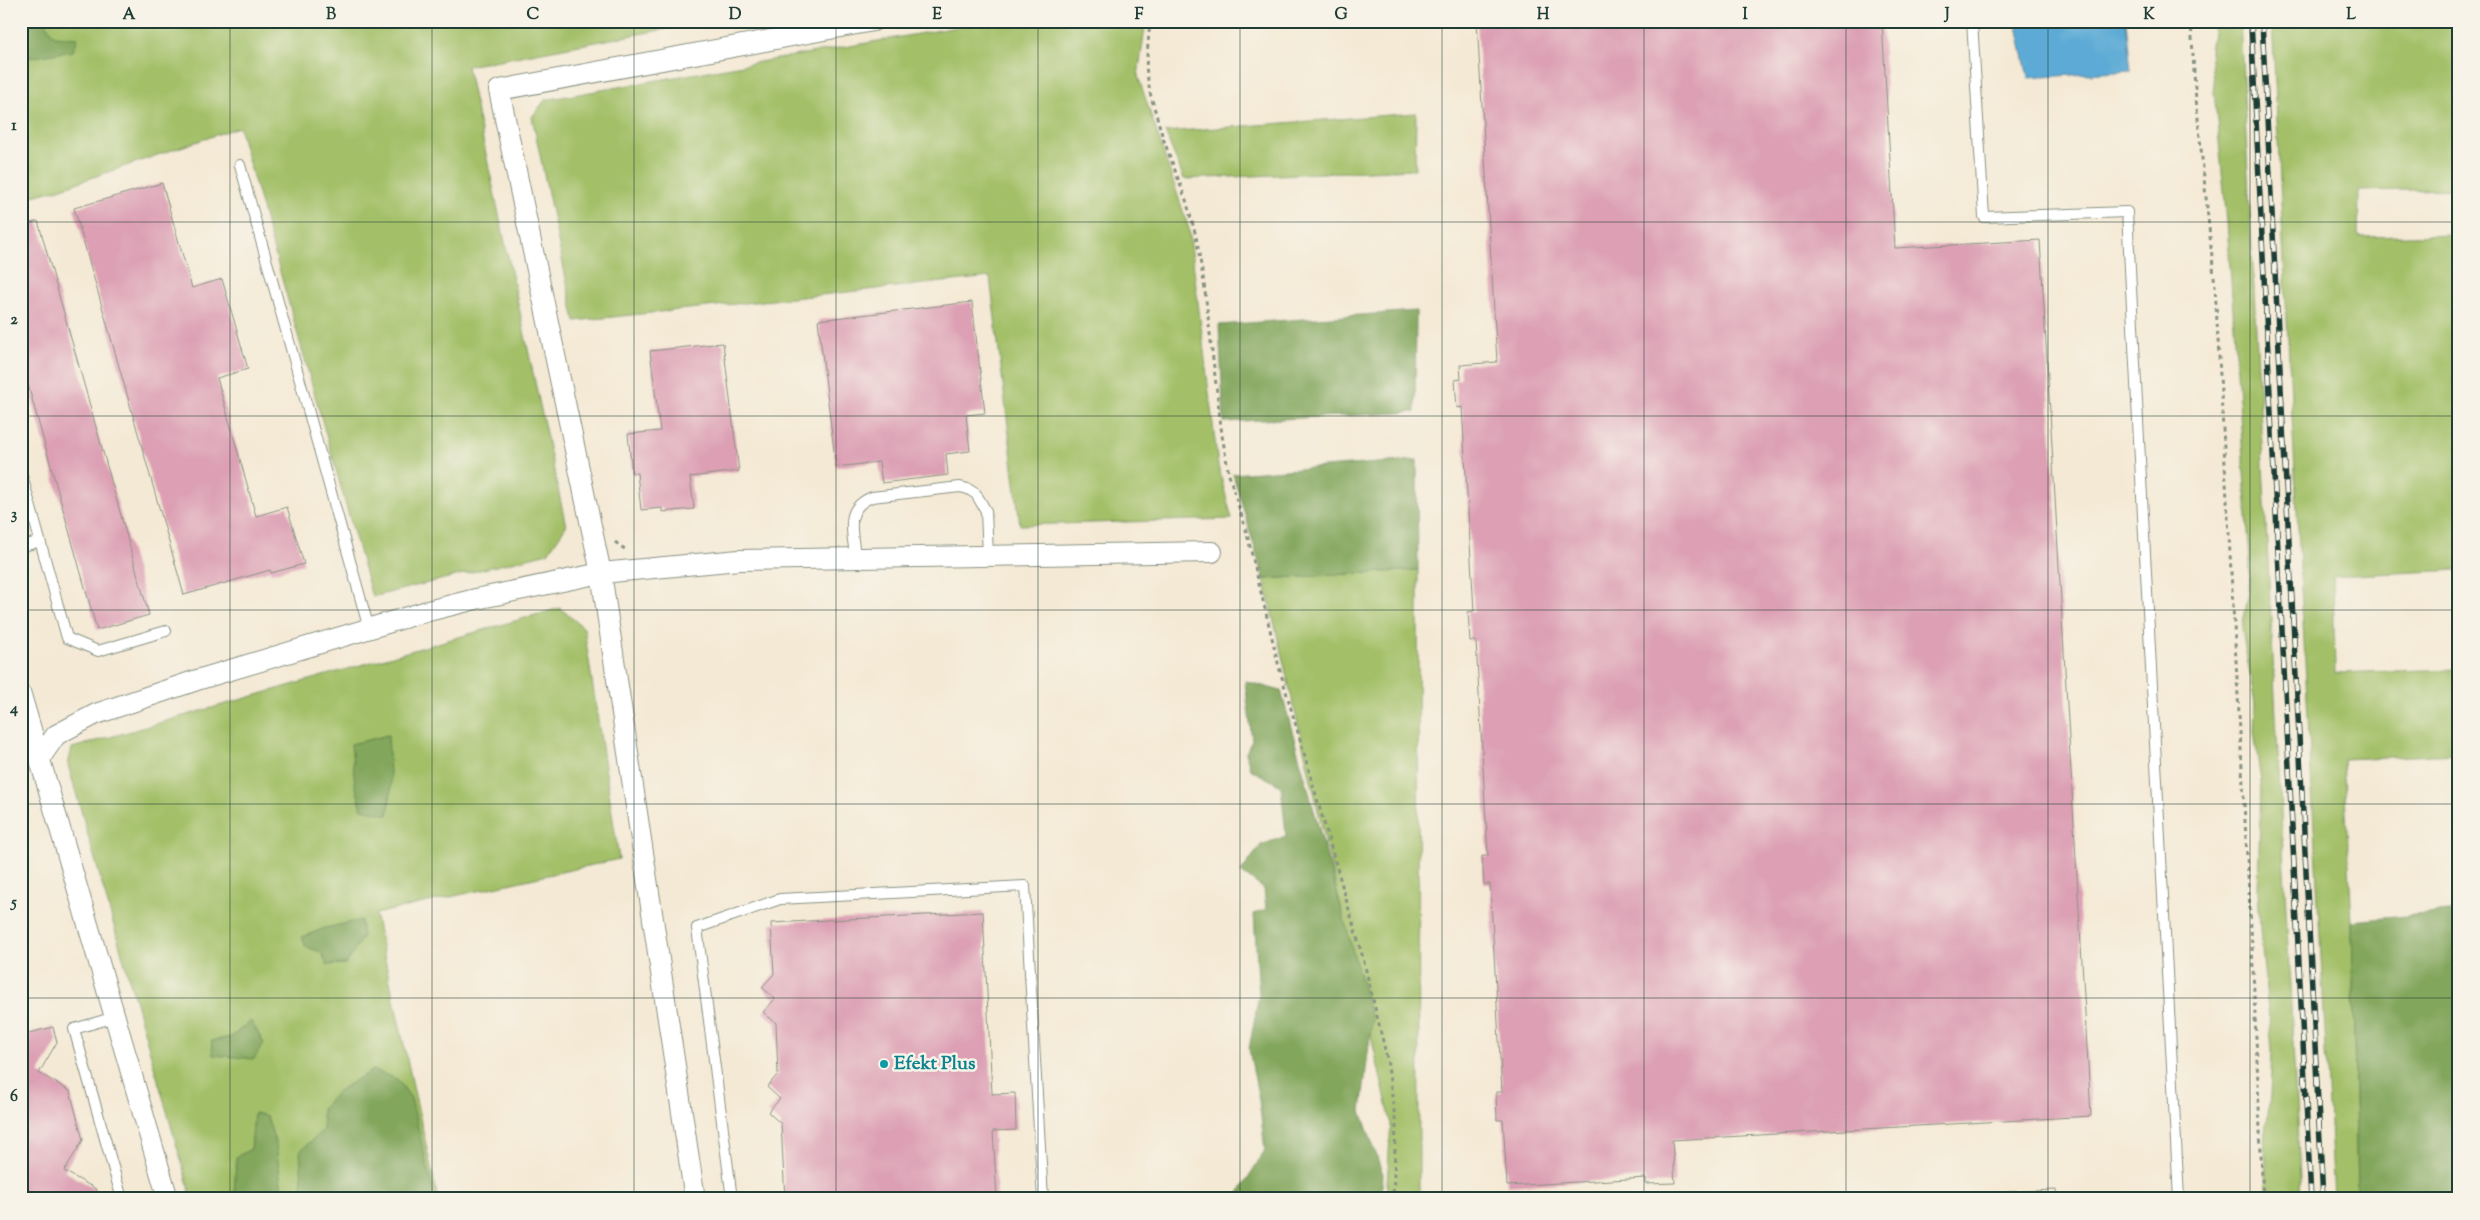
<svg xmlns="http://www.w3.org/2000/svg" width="2480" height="1220" viewBox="0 0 2480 1220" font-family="'Sorts Mill Goudy',serif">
  <rect width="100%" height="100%" fill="#f7f3e8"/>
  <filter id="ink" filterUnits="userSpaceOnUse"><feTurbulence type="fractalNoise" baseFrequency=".02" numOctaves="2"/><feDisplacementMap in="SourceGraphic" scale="10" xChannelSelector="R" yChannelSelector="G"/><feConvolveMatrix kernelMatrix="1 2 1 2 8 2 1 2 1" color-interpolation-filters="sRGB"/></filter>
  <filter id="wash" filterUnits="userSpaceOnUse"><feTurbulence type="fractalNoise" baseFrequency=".0096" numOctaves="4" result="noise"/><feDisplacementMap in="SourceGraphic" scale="20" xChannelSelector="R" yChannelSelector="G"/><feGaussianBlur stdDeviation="1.12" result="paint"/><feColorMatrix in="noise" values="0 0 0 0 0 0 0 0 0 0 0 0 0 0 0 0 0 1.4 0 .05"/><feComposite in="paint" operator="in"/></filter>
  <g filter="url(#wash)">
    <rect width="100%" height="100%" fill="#f4e9d4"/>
    <g fill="#a3c068" stroke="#617e4e">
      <path d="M21 21H709L467 66 566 526 548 553 372 597 239 127 56 190 21 199Z"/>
      <path d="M991 21H1146L1138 76 1189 229 1218 466 1232 519 1020 525 990 277 575 321 532 117 545 100Z"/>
      <path d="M2215 21H2240L2301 1199H2268L2264 1150 2270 1096 2272 1049 2260 930 2258 889 2261 782 2254 732 2255 704 2242 629 2249 591 2250 561 2227 222 2210 50Z"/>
      <path d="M2272 21H2459V189L2359 191 2358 237 2459 235V570L2333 576 2335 673 2459 669V754L2343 759 2352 921 2357 1199H2334C2313 806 2291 414 2272 21Z"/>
      <path d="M1416 113 1415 169 1184 179 1165 132Z"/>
      <path d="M1418 570 1419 1199H1386L1391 1122 1264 579Z"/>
      <path d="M560 608 584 628 619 859 375 914 438 1199H192L68 765 72 748Z"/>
    </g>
    <g fill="#82a65c" stroke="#507248">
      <path d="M21 21H48L46 24 54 36 78 38 73 51 21 59Z"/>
      <path d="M1416 311 1415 412 1224 422 1219 325Z"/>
      <path d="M1417 460 1418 570 1264 579 1233 474Z"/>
      <path d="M1245 681 1281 691 1372 1020 1361 1111 1383 1174 1381 1199H1238L1239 1193 1265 1150 1259 1100 1249 1049 1259 995 1254 914 1266 909 1264 889 1241 872 1261 845 1286 836 1281 786 1250 769 1246 753 1252 740Z"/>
      <path d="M388 735 391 790 388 815 362 809 355 784 351 744Z"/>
      <path d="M2459 911V1199H2357L2352 921Z"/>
      <path d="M361 920 363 936 346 964 327 965 321 952 306 947 302 937 325 928Z"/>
      <path d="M251 1021 264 1043 254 1059 213 1055 211 1041 231 1037Z"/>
      <path d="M373 1070 397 1079 411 1098 435 1199H303L300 1151 323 1130 322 1109 338 1091Z"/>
      <path d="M254 1113 267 1116 276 1145 283 1199H234L236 1157 251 1149Z"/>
    </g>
    <path fill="#5caad5" stroke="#3e7484" d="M2016 21H2126L2131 71 2028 78Z"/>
    <g id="blocks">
      <g fill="#dc9fb4">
        <path d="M1477 21H1882L1895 248 2040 240 2091 1116 1672 1140 1675 1183 1646 1184V1178L1507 1186 1503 1120H1497L1496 1092H1502L1490 884H1484L1482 856H1488L1476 641H1470L1468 612 1474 611 1462 407 1457 408 1455 380 1461 379 1460 365 1497 362Z"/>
        <path d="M162 183 192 288 222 279 248 369 217 378 256 516 287 507 304 564 271 573 270 570 184 595 74 208Z"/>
        <path d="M38 221 149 615 97 630 21 360V226Z"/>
        <path d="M972 302 985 413 966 415 970 451 946 454 948 475 882 483 879 462 836 467 818 320Z"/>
        <path d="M723 343 739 471 690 477 694 509 662 512V508L641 510 637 473H632L628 434 660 431 650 351Z"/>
        <path d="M983 912 992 1094 1015 1093 1016 1130 993 1131 997 1199H785L781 1124 768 1112 780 1099 767 1087 778 1074 776 1023 763 1012 775 999 762 987 774 974 771 923Z"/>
        <path d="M53 1027 57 1042 39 1073 70 1091 83 1140 64 1171 96 1189 98 1199H21V1035Z"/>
        <path d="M2056 1190 2057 1199H2006V1192Z"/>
      </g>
    </g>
  </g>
  <g filter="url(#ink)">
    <use href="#blocks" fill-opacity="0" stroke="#8a9384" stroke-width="1"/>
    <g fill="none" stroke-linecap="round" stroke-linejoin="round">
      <g stroke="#8a9384" stroke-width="12">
        <g id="lane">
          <path d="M1972 21 1984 217 2127 212 2179 1199"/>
          <path d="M240 165 369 629"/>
          <path d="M21 472 67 638 98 651 166 631"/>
          <path d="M21 547 40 541"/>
          <path d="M855 557C853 531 843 509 872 497L960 487 968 489 976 494 986 511 988 555"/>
          <path d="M115 1017 74 1029 122 1199"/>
          <path d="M732 1199 697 928 780 899 1025 886 1043 1199"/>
        </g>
      </g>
      <g stroke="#8a9384" stroke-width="22">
        <g id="street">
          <path d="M21 695 168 1199"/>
          <path d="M40 758 56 735 96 714 197 680 424 612 476 599 601 573 739 560 1212 552"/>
          <path d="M695 1199 601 573 499 90 873 21"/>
        </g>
      </g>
      <g stroke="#8a9384" stroke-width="3" stroke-dasharray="4 4" stroke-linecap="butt">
        <path d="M1150 21 1146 67 1150 93 1163 138 1186 200 1196 236 1204 283 1222 435 1229 475 1246 530 1279 667 1363 958 1387 1058 1396 1126 1393 1199"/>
        <path d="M2191 21 2195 89 2215 286 2252 946 2263 1199"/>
        <path d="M2415 21 2459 27"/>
        <path d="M615 542 626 550"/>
      </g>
      <use href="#lane" stroke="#fff" stroke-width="10"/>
      <use href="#street" stroke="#fff" stroke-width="20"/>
      <g stroke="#1f3d34" stroke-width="5.5">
        <g id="rail">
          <path d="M2251 21 2311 1199"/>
          <path d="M2262 21 2323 1199"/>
        </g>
      </g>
      <use href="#rail" stroke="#f7f3e8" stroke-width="4" stroke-dasharray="11" stroke-linecap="butt"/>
    </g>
  </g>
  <path fill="none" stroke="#1f3d34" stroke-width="1" stroke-opacity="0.55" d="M230 21V1199M432 21V1199M634 21V1199M836 21V1199M1038 21V1199M1240 21V1199M1442 21V1199M1644 21V1199M1846 21V1199M2048 21V1199M2250 21V1199M21 222H2459M21 416H2459M21 610H2459M21 804H2459M21 998H2459"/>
  <circle fill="#0f9aa8" stroke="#f7f3e8" stroke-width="2" cx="884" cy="1064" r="5"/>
  <g text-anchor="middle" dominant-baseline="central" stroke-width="5" stroke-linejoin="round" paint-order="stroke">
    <g font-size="19" font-weight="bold" fill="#0d838f" stroke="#f7f3e8" text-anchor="start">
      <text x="894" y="1064">Efekt Plus</text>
    </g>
  </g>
  <rect width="2480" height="1220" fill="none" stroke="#f7f3e8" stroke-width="55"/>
  <rect x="28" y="28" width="2424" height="1164" fill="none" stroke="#1f3d34" stroke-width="2"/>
  <g font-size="16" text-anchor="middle" font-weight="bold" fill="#1f3d34">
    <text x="129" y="19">A</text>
    <text x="331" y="19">B</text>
    <text x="533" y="19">C</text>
    <text x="735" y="19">D</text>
    <text x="937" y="19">E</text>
    <text x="1139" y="19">F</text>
    <text x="1341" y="19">G</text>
    <text x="1543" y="19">H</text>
    <text x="1745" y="19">I</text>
    <text x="1947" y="19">J</text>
    <text x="2149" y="19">K</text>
    <text x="2351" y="19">L</text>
    <text x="14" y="130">1</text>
    <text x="14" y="324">2</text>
    <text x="14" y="519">3</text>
    <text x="14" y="713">4</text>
    <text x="14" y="907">5</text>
    <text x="14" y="1101">6</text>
  </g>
</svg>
